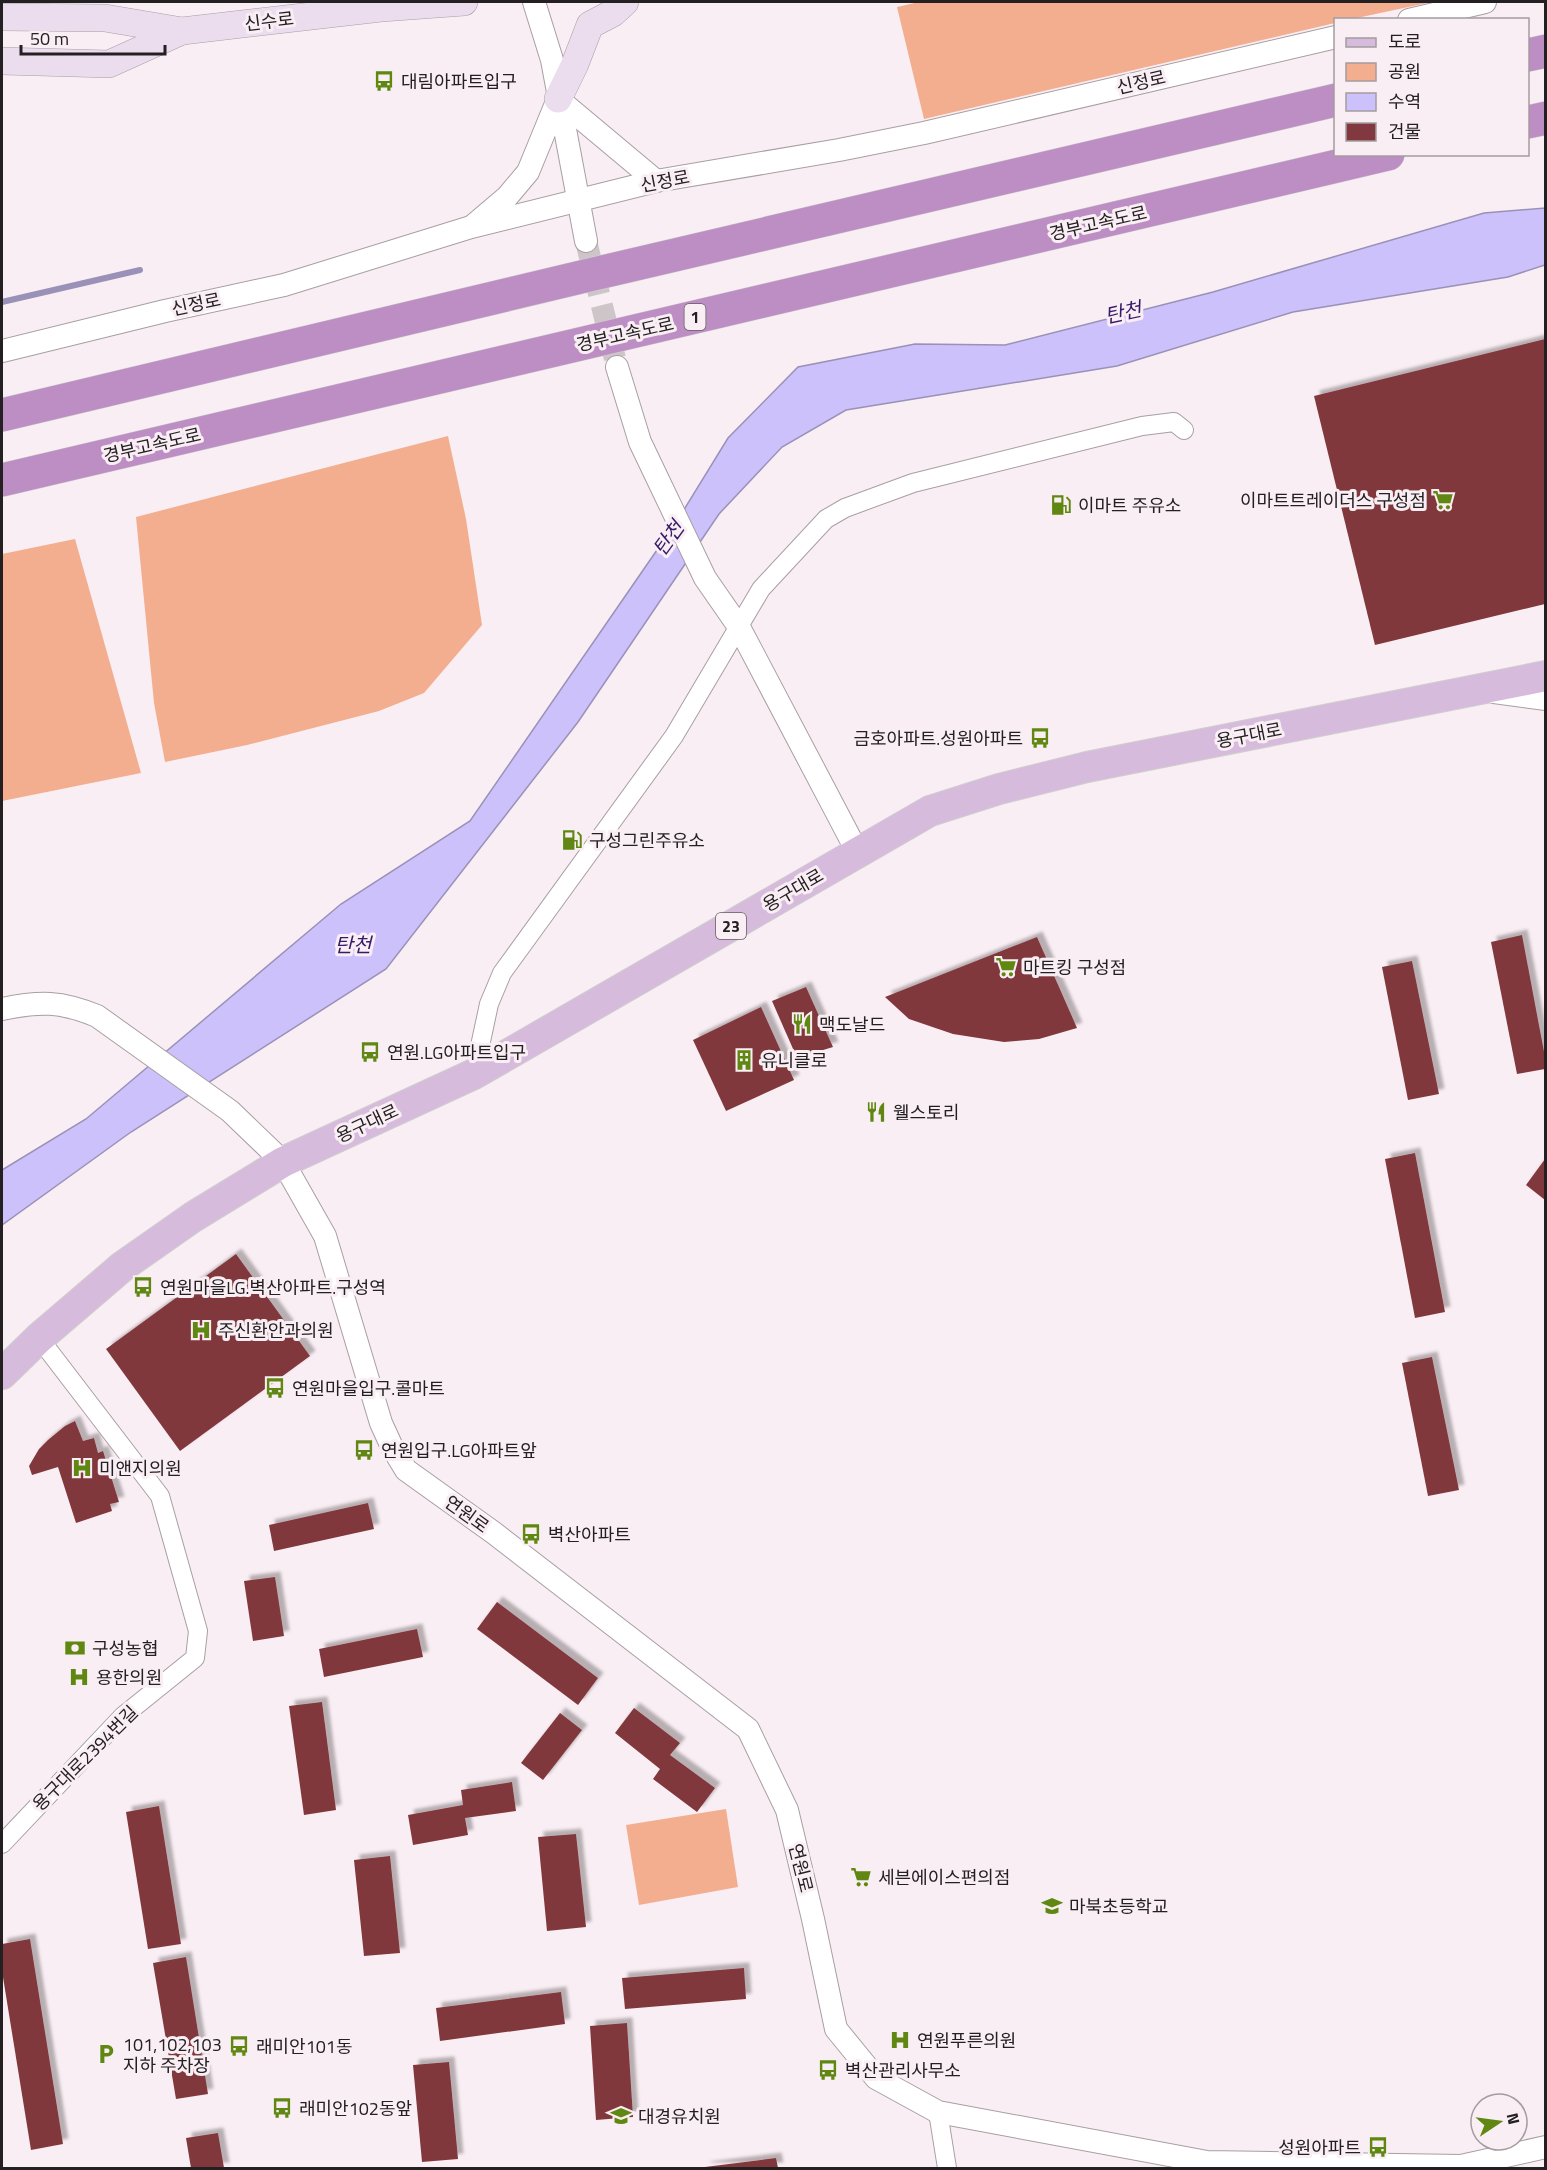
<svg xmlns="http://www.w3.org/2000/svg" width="1547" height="2170" viewBox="0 0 1547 2170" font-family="'Titillium Web','Noto Sans KR',sans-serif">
  <defs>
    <filter id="shadow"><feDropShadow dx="5.5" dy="-5.5" stdDeviation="1.5" flood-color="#0004"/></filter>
  </defs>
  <rect width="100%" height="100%" fill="#f9eef3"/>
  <g fill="#f2ae8f">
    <path d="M919 2H1432L1352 19 1336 20 1335 23 924 119 897 7Z"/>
    <path d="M448 436 466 519 482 625 424 693 379 711 247 745 165 762 154 703 136 517Z"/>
    <path d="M75 539 141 773 2 801V554Z"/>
    <path d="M726 1809 738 1887 639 1905 626 1825Z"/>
  </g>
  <path fill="#ccc1fa" stroke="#9a91b9" stroke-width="1.5" d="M1545 208V265L1508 277 1293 312 1117 366 846 410 782 447 719 514 578 722 386 969 131 1132 2 1225V1170L86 1119 341 904 470 821 677 521 728 438 798 367 915 344 1005 345 1213 292 1484 213Z"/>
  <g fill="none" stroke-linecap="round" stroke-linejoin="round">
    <path stroke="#9a91b9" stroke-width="6" d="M2 302 140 270"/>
  </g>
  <g fill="#81383e" filter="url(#shadow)">
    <path d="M1545 339V604L1375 645 1314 396Z"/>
    <path d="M1522 935 1545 1057V1069L1517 1074 1491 942Z"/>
    <path d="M1037 937 1077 1028 1039 1039 1004 1042 953 1034 909 1019 885 997Z"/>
    <path d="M1412 961 1439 1094 1408 1100 1382 967Z"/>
    <path d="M806 987 833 1047 797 1058 772 1001Z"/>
    <path d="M761 1007 794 1080 726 1111 693 1040Z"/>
    <path d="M1415 1153 1445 1312 1415 1318 1385 1159Z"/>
    <path d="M1545 1159V1200L1526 1185Z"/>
    <path d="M236 1254 310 1356 180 1451 106 1349Z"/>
    <path d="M1432 1357 1459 1490 1428 1496 1402 1363Z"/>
    <path d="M75 1421 83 1441 94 1438 98 1453 103 1451 119 1502 110 1504 112 1511 76 1523 58 1467 32 1475 29 1466 39 1449 48 1440 65 1426Z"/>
    <path d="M368 1503 374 1529 274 1551 269 1525Z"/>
    <path d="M275 1577 284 1636 253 1641 244 1581Z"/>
    <path d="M497 1602 598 1678 578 1705 477 1629Z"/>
    <path d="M417 1629 423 1657 324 1677 319 1649Z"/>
    <path d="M322 1702 336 1810 304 1815 289 1706Z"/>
    <path d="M634 1708 680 1743 670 1755 715 1788 697 1812 653 1779 660 1769 615 1733Z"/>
    <path d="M560 1713 582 1730 543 1780 521 1763Z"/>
    <path d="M512 1782 516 1811 465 1818 468 1835 413 1845 408 1815 463 1805 461 1790Z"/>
    <path d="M159 1806 181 1944 148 1949 126 1812Z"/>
    <path d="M576 1834 586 1927 547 1931 538 1837Z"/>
    <path d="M390 1856 400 1953 364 1956 354 1860Z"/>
    <path d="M30 1939 63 2144 31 2150 2 1971V1944Z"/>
    <path d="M186 1957 208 2094 176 2099 153 1963Z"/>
    <path d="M744 1968 746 1999 625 2009 622 1978Z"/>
    <path d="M561 1992 565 2024 440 2041 436 2008Z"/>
    <path d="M627 2023 633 2117 596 2120 590 2026Z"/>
    <path d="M449 2062 458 2159 422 2162 413 2065Z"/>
    <path d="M218 2133 224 2168H191L186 2138Z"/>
    <path d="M776 2158 778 2168H705V2167Z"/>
  </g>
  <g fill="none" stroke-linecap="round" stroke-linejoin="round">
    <path stroke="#cec5c9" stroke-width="22" stroke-dasharray="22 11" stroke-linecap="butt" d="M586 241 617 367"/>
    <g stroke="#a89ea3" stroke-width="20">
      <g id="minor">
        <path d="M474 1074 489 1004 502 973 674 736 761 589 826 519 845 508 913 483 1142 426 1174 422 1184 430"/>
        <path d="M2 1844 123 1716 195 1658 198 1631 160 1496 39 1338"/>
        <path d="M938 2112 947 2168"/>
      </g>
    </g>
    <g stroke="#a89ea3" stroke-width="24">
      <g id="tertiary">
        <path d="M534 2 552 60 586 241"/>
        <path d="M1409 20 1485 2"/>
        <path d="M558 99 656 181"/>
        <path d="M474 225 507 197 528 172 558 99"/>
        <path d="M2 351 165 311 284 285 471 227 656 181 839 150 924 133 1336 37"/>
        <path d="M617 367 640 442 705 578 739 627 858 853"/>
        <path d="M1494 692 1546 699"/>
        <path d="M2 1009C40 1001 61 1001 97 1016L230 1111 283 1162 325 1236 381 1423 392 1447 406 1470 494 1533 748 1729 787 1810 813 1919 836 2029 876 2078 938 2112 1207 2162 1461 2166 1546 2147"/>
      </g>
    </g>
    <g stroke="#a89ea3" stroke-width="28">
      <g id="secondary">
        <path d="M2 17 105 18 182 31 381 8 464 2"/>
        <path d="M2 61 109 64 182 31"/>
        <path d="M558 99 575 64 590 25 613 13 625 2"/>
      </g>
    </g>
    <g stroke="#cfcece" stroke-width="32">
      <path id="primary" d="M2 1374 39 1338 123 1266 193 1217 283 1162 474 1074 930 811 999 789 1087 767 1546 676"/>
    </g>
    <g stroke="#cfcece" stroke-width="34">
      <g id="motorway">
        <path d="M1528 55 1546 51"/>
        <path d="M1528 122 1546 118"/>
        <path d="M2 415 581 277 1336 100"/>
        <path d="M2 480 1388 154"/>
      </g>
    </g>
    <use href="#minor" stroke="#fff" stroke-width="18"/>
    <use href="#tertiary" stroke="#fff" stroke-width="22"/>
    <use href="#secondary" stroke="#ebdded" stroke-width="27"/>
    <use href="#primary" stroke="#d7bbdc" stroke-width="30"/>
    <use href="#motorway" stroke="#bd8ec4" stroke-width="33"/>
  </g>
  <defs>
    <g id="bus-bare" transform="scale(1.62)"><path d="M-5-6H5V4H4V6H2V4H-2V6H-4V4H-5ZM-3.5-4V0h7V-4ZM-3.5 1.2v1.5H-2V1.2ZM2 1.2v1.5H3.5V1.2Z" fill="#5f8711" stroke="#f9eef3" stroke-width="2.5" paint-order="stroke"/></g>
    <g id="supermarket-bare" transform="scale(1.62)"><path d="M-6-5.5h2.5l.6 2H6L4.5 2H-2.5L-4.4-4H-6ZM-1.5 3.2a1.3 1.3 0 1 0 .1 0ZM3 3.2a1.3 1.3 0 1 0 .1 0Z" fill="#5f8711" stroke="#f9eef3" stroke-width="2.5" paint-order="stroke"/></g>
    <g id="fuel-bare" transform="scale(1.62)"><path d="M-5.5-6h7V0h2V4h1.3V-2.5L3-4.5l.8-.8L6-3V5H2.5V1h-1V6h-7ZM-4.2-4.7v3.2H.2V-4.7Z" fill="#5f8711" stroke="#f9eef3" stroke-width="2.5" paint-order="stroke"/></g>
    <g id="restaurant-bare" transform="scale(1.62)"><path d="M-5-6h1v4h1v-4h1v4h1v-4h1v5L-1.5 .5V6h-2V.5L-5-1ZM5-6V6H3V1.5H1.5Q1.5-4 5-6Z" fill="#5f8711" stroke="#f9eef3" stroke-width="2.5" paint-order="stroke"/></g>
    <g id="building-bare" transform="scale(1.62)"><path d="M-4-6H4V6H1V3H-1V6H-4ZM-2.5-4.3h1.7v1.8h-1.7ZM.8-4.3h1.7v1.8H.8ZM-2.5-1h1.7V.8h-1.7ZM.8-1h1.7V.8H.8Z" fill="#5f8711" stroke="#f9eef3" stroke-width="2.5" paint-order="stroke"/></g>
    <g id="hospital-bare" transform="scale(1.62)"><path d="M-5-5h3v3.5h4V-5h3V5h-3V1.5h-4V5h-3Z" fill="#5f8711" stroke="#f9eef3" stroke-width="2.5" paint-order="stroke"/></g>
    <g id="bank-bare" transform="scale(1.62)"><path d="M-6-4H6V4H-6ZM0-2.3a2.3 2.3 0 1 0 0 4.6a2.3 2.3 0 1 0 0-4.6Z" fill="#5f8711" stroke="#f9eef3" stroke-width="2.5" paint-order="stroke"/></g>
    <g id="school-bare" transform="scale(1.62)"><path d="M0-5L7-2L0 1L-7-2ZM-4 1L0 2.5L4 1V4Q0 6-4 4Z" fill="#5f8711" stroke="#f9eef3" stroke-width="2.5" paint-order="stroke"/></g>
    <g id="parking-bare" transform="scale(1.62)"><path d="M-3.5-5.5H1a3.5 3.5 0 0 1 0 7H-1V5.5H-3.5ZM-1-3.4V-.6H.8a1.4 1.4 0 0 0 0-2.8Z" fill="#5f8711" stroke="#f9eef3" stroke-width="2.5" paint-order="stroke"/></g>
  </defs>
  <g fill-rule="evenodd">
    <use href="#bus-bare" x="384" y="81"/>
    <use href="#supermarket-bare" x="1443" y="500"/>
    <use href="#fuel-bare" x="1061" y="505"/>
    <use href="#bus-bare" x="1040" y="738"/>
    <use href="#fuel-bare" x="572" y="840"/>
    <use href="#supermarket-bare" x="1006" y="967"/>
    <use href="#restaurant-bare" x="802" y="1024"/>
    <use href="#bus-bare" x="370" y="1052"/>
    <use href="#building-bare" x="744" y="1060"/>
    <use href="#restaurant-bare" x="876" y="1112"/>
    <use href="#bus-bare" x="143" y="1287"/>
    <use href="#hospital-bare" x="201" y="1330"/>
    <use href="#bus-bare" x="275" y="1388"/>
    <use href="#bus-bare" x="364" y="1450"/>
    <use href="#hospital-bare" x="82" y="1468"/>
    <use href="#bus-bare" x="531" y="1534"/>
    <use href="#bank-bare" x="75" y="1648"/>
    <use href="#hospital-bare" x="79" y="1677"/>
    <use href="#supermarket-bare" x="861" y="1877"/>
    <use href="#school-bare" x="1052" y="1906"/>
    <use href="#hospital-bare" x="900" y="2040"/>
    <use href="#bus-bare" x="239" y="2046"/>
    <use href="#parking-bare" x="106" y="2054"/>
    <use href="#bus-bare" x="828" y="2070"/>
    <use href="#bus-bare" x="282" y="2108"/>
    <use href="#school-bare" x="621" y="2116"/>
    <use href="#bus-bare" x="1378" y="2147"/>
  </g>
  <g text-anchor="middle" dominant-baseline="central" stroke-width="6" stroke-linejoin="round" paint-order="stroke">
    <g fill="#f9eef3" stroke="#645e61" stroke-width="1.5">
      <rect x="684.5" y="304" width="21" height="26" rx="4.5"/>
      <rect x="716" y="913" width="30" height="26" rx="4.5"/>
    </g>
    <g font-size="16" font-weight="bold" fill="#242022">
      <text x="695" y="317">1</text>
      <text x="731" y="926">23</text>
    </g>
    <g font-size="18" fill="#242022" stroke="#f9eef3">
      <text transform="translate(269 21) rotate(-7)">신수로</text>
      <text transform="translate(1141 82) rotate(-13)">신정로</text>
      <text transform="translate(665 181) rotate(-11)">신정로</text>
      <text transform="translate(1098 223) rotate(-13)">경부고속도로</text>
      <text transform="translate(196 304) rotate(-12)">신정로</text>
      <text transform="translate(625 334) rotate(-13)">경부고속도로</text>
      <text transform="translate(152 445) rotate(-13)">경부고속도로</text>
      <text transform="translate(1249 735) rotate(-11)">용구대로</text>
      <text transform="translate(793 890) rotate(-30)">용구대로</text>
      <text transform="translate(367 1123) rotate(-25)">용구대로</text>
      <text transform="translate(467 1514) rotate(36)">연원로</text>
      <text transform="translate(85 1758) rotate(-45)">용구대로2394번길</text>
      <text transform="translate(801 1868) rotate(76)">연원로</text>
    </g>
    <g font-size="18" fill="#242022" stroke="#f9eef3" text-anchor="start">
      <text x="401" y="81">대림아파트입구</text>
      <text x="1426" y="500" text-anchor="end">이마트트레이더스 구성점</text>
      <text x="1078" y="505">이마트 주유소</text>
      <text x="1023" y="738" text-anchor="end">금호아파트.성원아파트</text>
      <text x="589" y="840">구성그린주유소</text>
      <text x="1023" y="967">마트킹 구성점</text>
      <text x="819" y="1024">맥도날드</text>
      <text x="387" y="1052">연원.LG아파트입구</text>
      <text x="761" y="1060">유니클로</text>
      <text x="893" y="1112">웰스토리</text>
      <text x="160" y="1287">연원마을LG.벽산아파트.구성역</text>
      <text x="218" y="1330">주신환안과의원</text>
      <text x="292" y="1388">연원마을입구.콜마트</text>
      <text x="381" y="1450">연원입구.LG아파트앞</text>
      <text x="99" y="1468">미앤지의원</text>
      <text x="548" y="1534">벽산아파트</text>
      <text x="92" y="1648">구성농협</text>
      <text x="96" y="1677">용한의원</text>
      <text x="878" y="1877">세븐에이스편의점</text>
      <text x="1069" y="1906">마북초등학교</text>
      <text x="917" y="2040">연원푸른의원</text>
      <text x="123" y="2044">101,102,103<tspan x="123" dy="21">지하 주차장</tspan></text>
      <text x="256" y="2046">래미안101동</text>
      <text x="845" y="2070">벽산관리사무소</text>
      <text x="299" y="2108">래미안102동앞</text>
      <text x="638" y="2116">대경유치원</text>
      <text x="1361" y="2147" text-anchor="end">성원아파트</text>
    </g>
    <g font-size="20" font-style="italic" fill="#371a6a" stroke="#f9eef3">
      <text transform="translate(1123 312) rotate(-12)">탄천</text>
      <text transform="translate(668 538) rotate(-54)">탄천</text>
      <text x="353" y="944">탄천</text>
    </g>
  </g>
  <rect width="1547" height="2170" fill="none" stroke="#242022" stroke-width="6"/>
  <rect x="1334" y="18" width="195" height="138" fill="#f9eef3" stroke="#a49c9f" stroke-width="1.5"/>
  <rect x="1346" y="38" width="30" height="9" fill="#d7bbdc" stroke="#a49c9f" stroke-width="1.5"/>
  <text x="1388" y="48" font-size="18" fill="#242022">도로</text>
  <rect x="1346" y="63" width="30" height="18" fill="#f2ae8f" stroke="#a49c9f" stroke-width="1.5"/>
  <text x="1388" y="78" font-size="18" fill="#242022">공원</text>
  <rect x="1346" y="93" width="30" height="18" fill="#ccc1fa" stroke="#a49c9f" stroke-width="1.5"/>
  <text x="1388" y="108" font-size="18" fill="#242022">수역</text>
  <rect x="1346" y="123" width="30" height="18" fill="#81383e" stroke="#a49c9f" stroke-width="1.5"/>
  <text x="1388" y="138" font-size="18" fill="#242022">건물</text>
  <g transform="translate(1499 2122) rotate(77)"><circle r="28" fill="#f9eef3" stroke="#a49c9f" stroke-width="1.5"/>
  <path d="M0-4.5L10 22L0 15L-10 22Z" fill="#5f8711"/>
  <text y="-9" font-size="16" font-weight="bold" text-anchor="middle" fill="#242022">N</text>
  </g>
  <path d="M21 45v9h144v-9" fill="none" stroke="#242022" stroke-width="3"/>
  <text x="30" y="45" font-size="18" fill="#242022" stroke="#f9eef3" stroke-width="4.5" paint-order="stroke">50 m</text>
</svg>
